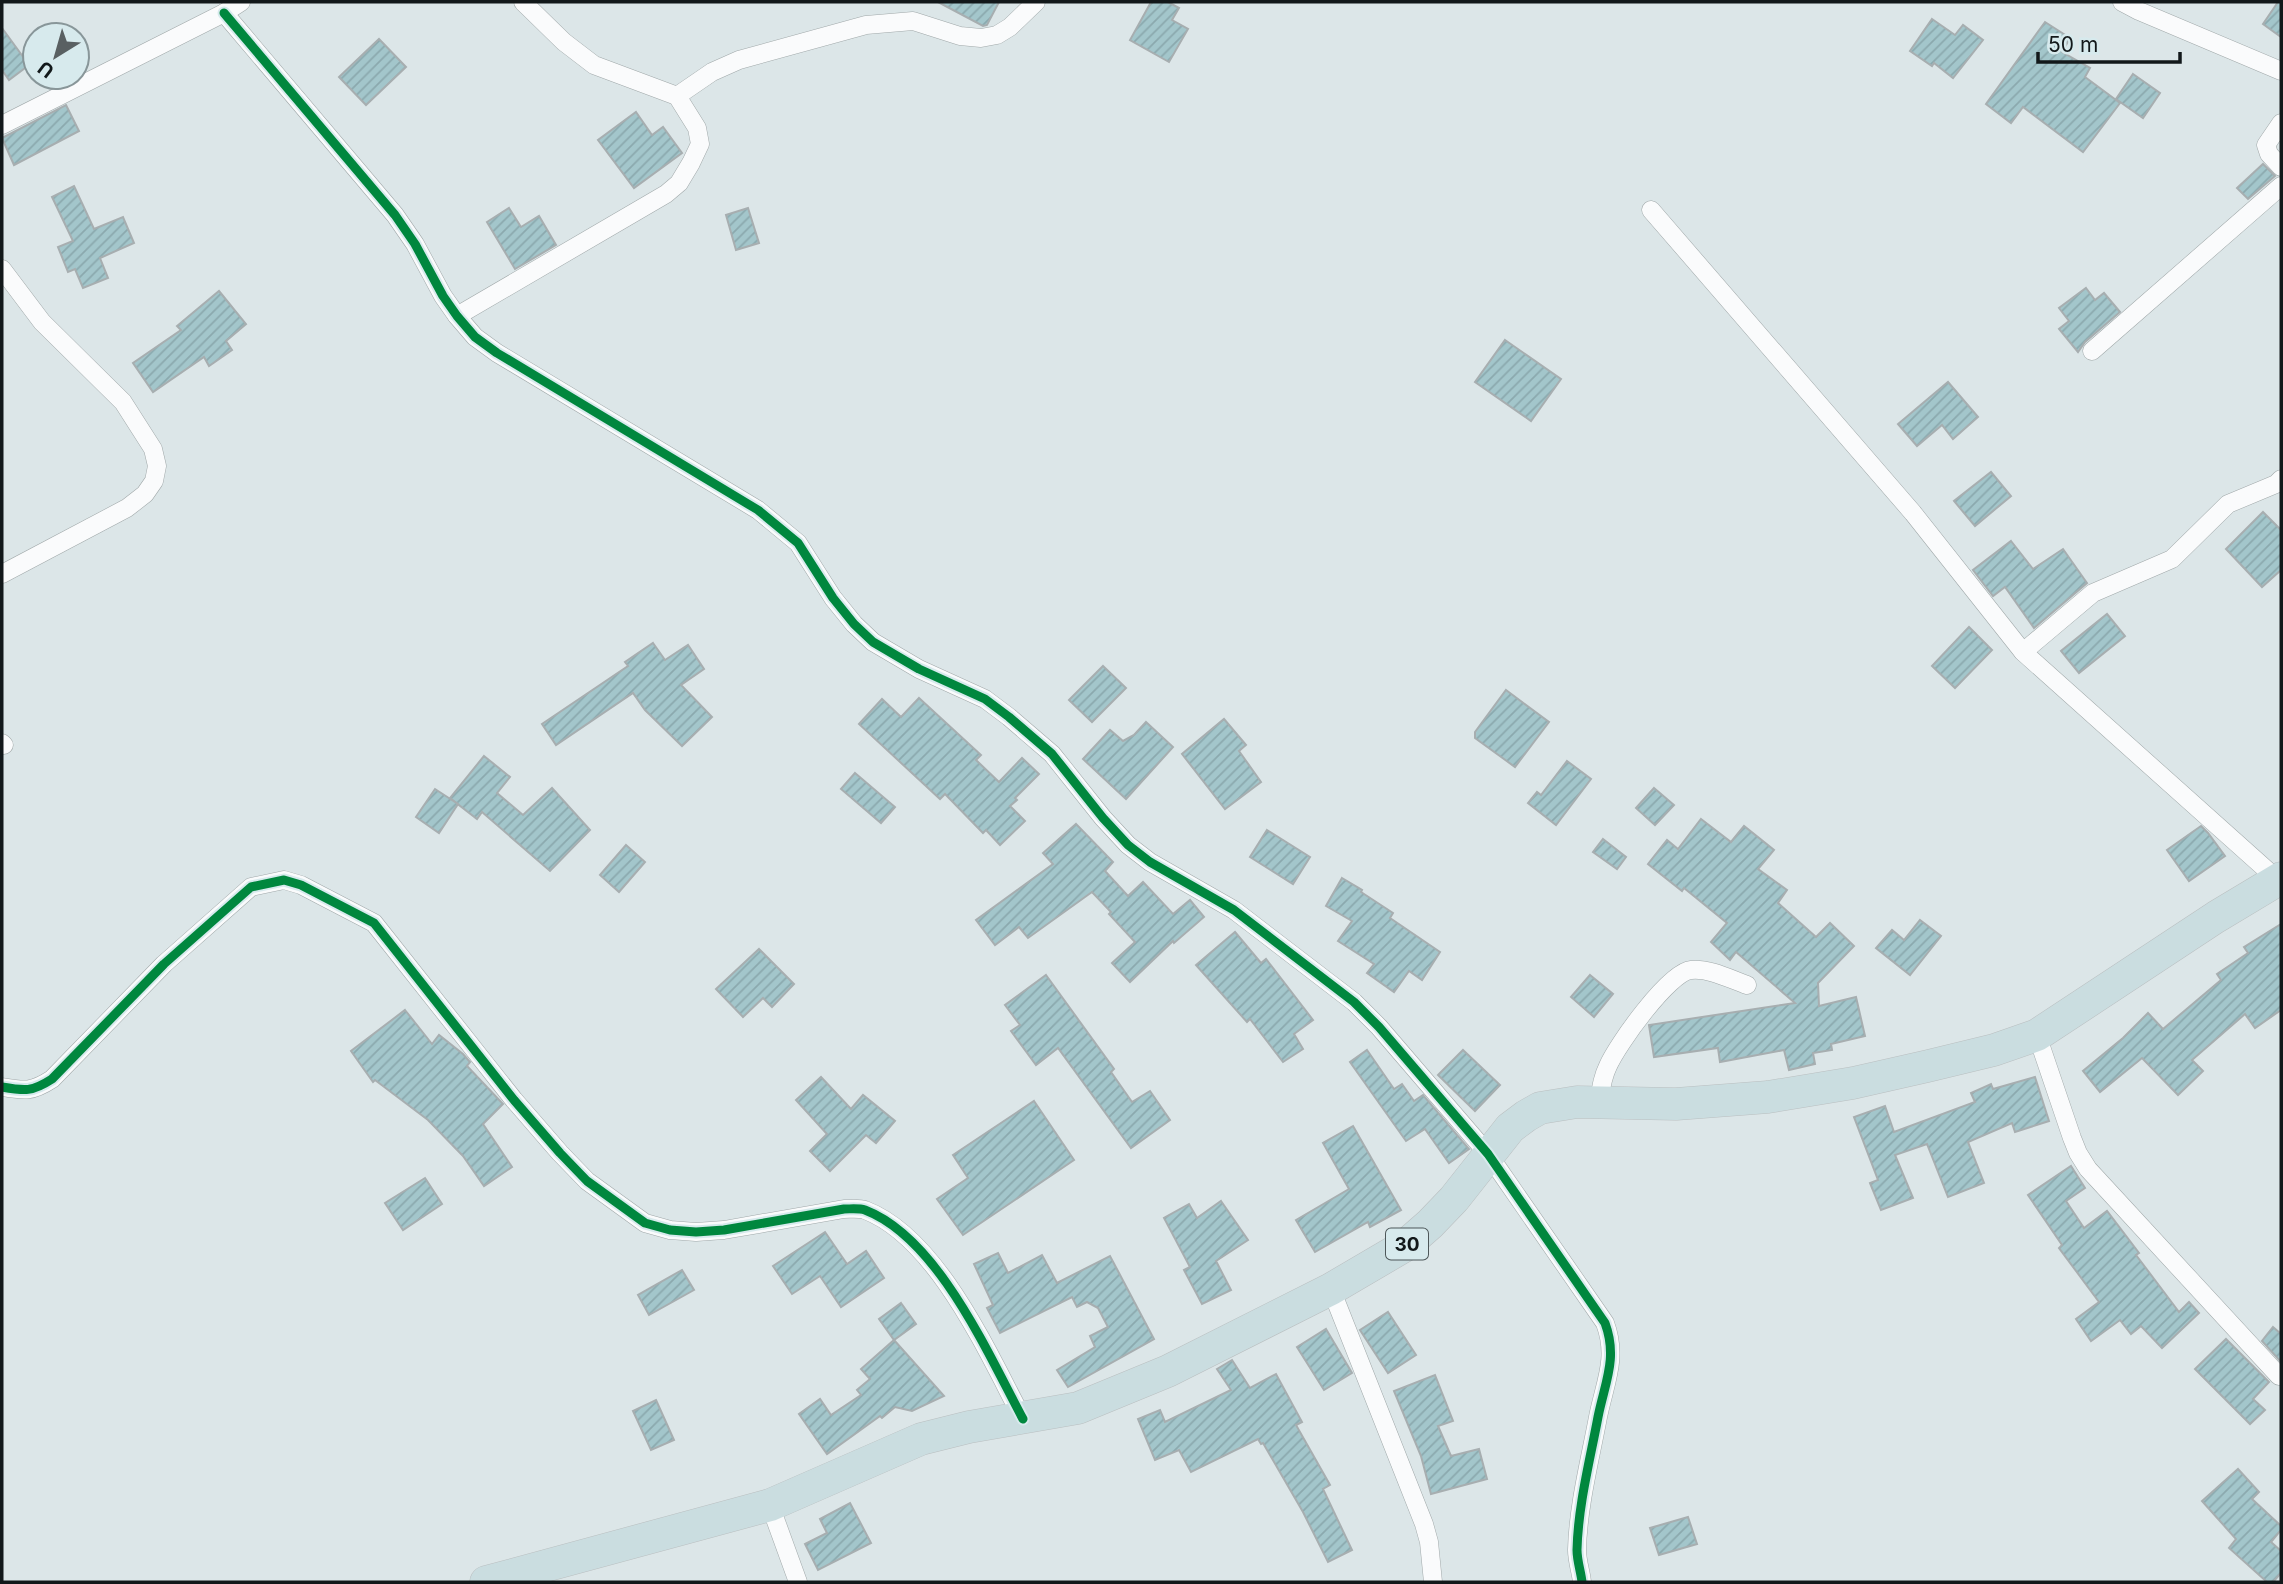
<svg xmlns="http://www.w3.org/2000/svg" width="2283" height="1584" viewBox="0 0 2283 1584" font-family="Inter,sans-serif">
  <defs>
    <pattern id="building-hatch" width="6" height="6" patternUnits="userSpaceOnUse" patternTransform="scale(1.75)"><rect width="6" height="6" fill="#a3c6cb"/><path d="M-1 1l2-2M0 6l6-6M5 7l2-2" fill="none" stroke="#8ba9ae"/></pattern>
  </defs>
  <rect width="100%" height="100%" fill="#dce6e8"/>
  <g fill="url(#building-hatch)" stroke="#a7aeb0" stroke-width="2">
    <path d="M938 2H999L987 25 983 26Z"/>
    <path d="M1151 2H1168L1179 8 1172 20 1188 29 1169 62 1130 40Z"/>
    <path d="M2278 2H2281V37L2263 24Z"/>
    <path d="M1932 19 1955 35 1963 25 1983 40 1953 78 1934 63 1932 66 1910 51Z"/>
    <path d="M2045 22 2070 38 2062 52 2090 68 2085 77 2120 103 2083 152 2023 107 2011 123 1986 104Z"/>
    <path d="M2 28 29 65 9 80 2 70Z"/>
    <path d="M379 39 406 67 366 105 339 77Z"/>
    <path d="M2133 74 2160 93 2143 118 2116 99Z"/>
    <path d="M66 105 79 131 14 165 2 138Z"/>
    <path d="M636 112 652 135 663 127 682 153 634 188 598 140Z"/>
    <path d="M2263 164 2275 176 2248 199 2237 188Z"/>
    <path d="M74 186 94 229 123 217 134 243 100 258 108 278 83 288 75 269 68 272 58 247 73 241 52 197Z"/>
    <path d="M509 208 521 227 539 216 556 245 515 269 487 222Z"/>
    <path d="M748 208 759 243 736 250 726 215Z"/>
    <path d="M2086 288 2095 300 2104 293 2120 312 2085 342 2078 352 2059 329 2069 321 2059 308Z"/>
    <path d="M219 291 246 324 226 341 232 350 209 366 204 357 153 392 133 363 181 330 177 326Z"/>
    <path d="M1505 340 1561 379 1531 421 1475 382Z"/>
    <path d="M1948 382 1978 417 1953 439 1942 425 1917 446 1898 424Z"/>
    <path d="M1991 472 2011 496 1975 526 1954 501Z"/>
    <path d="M2263 512 2281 530V570L2262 587 2226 549Z"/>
    <path d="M2011 541 2033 569 2063 549 2087 583 2034 628 2005 587 1993 596 1973 570Z"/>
    <path d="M2107 614 2125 636 2079 673 2061 651Z"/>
    <path d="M1969 627 1992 650 1955 688 1932 666Z"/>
    <path d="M653 643 665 660 688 645 704 669 681 685 712 717 682 746 645 710 633 693 556 745 542 724 628 666 625 662Z"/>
    <path d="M1103 666 1126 688 1092 722 1069 700Z"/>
    <path d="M1506 690 1549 722 1515 767 1475 738V732Z"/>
    <path d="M919 698 981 755 976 760 999 782 1022 758 1039 774 1015 798 1017 800 1010 806 1025 821 1000 845 986 830 983 833 945 794 940 799 859 724 882 699 901 717Z"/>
    <path d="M1224 719 1246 745 1239 751 1261 782 1225 809 1182 754Z"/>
    <path d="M1146 722 1173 747 1126 799 1083 759 1110 730 1123 741 1134 735Z"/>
    <path d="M484 756 510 777 497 793 523 815 552 788 590 830 550 871 482 812 477 819 450 798Z"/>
    <path d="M1567 761 1591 779 1556 825 1528 803 1537 792 1541 795Z"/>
    <path d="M855 773 895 807 881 823 841 789Z"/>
    <path d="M1654 788 1674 805 1655 825 1636 808Z"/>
    <path d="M435 789 458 804 439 833 416 817Z"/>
    <path d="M1701 819 1731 842 1744 826 1774 850 1758 869 1787 890 1778 903 1816 937 1830 923 1854 946 1818 983 1819 1006 1856 997 1865 1036 1831 1044 1832 1050 1813 1053 1815 1064 1789 1070 1784 1050 1720 1062 1718 1048 1654 1057 1649 1025 1795 1003 1736 952 1730 960 1711 942 1727 923 1684 888 1682 891 1648 864 1667 840 1678 849Z"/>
    <path d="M1076 824 1113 862 1105 871 1128 896 1143 882 1173 914 1190 900 1204 917 1174 943 1173 941 1130 982 1112 963 1135 942 1109 914 1111 912 1092 892 1028 938 1019 927 995 945 976 920 1053 864 1043 853Z"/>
    <path d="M2201 826 2208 833 2225 856 2189 881 2167 850Z"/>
    <path d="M1267 830 1310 857 1293 884 1250 857Z"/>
    <path d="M1603 839 1626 857 1617 869 1593 852Z"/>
    <path d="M626 845 645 862 619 892 600 875Z"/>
    <path d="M1342 878 1362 890 1361 892 1393 913 1390 918 1440 952 1422 980 1409 971 1394 992 1367 973 1374 964 1338 941 1352 921 1326 906Z"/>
    <path d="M1920 920 1941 936 1910 975 1876 948 1892 930 1904 940Z"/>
    <path d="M2281 924V1010L2255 1028 2245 1014 2192 1060 2203 1071 2178 1095 2142 1058 2100 1092 2083 1071 2123 1038 2148 1013 2163 1029 2221 980 2217 974 2248 953 2244 947Z"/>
    <path d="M1235 932 1261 963 1266 959 1313 1020 1294 1034 1303 1049 1283 1062 1250 1019 1247 1022 1196 965Z"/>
    <path d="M759 949 794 984 772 1007 763 998 743 1017 716 989Z"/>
    <path d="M1046 975 1114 1069 1111 1072 1132 1102 1150 1091 1170 1120 1131 1148 1058 1048 1036 1065 1011 1031 1020 1025 1005 1005Z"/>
    <path d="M1590 975 1613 994 1594 1017 1571 997Z"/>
    <path d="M405 1010 432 1044 439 1035 463 1054 470 1062 467 1066 503 1104 483 1124 512 1167 484 1186 463 1156 428 1120 375 1080 373 1082 351 1051Z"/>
    <path d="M1367 1050 1394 1089 1402 1084 1414 1101 1423 1095 1469 1149 1449 1163 1425 1129 1406 1141 1350 1062Z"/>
    <path d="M1463 1050 1500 1085 1475 1111 1438 1075Z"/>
    <path d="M821 1077 851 1109 863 1095 895 1121 876 1143 866 1135 830 1171 810 1151 827 1134 796 1100Z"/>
    <path d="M2035 1077 2049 1121 2015 1132 2012 1123 1968 1142 1984 1183 1948 1197 1927 1144 1895 1155 1913 1198 1881 1210 1870 1183 1878 1180 1854 1117 1885 1106 1894 1132 1975 1102 1971 1093 1991 1084 1993 1089Z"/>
    <path d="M1034 1101 1074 1160 963 1235 937 1199 968 1178 953 1155Z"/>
    <path d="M1353 1126 1401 1210 1370 1227 1368 1222 1315 1252 1296 1220 1349 1189 1323 1143Z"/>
    <path d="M2071 1166 2085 1188 2066 1201 2084 1228 2107 1211 2139 1253 2136 1255 2179 1312 2189 1302 2199 1313 2162 1348 2141 1326 2131 1334 2120 1320 2091 1341 2076 1319 2099 1302 2059 1248 2062 1245 2028 1195Z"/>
    <path d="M425 1178 442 1204 403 1230 385 1203Z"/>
    <path d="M1221 1201 1248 1240 1216 1261 1231 1290 1202 1304 1184 1270 1190 1267 1164 1218 1189 1204 1197 1218Z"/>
    <path d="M825 1232 847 1264 866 1251 884 1278 841 1307 820 1276 792 1294 773 1266Z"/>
    <path d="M998 1253 1008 1273 1042 1255 1057 1283 1110 1256 1154 1339 1068 1387 1057 1370 1095 1347 1090 1336 1108 1327 1098 1308 1087 1302 1077 1307 1072 1297 1000 1333 987 1308 993 1305 974 1264Z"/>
    <path d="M682 1270 694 1290 649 1315 638 1295Z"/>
    <path d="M901 1303 916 1324 894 1340 879 1319Z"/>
    <path d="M1388 1312 1416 1355 1388 1373 1360 1330Z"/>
    <path d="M2273 1327 2281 1334V1362L2262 1341Z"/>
    <path d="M1326 1329 1352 1373 1324 1390 1297 1347Z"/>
    <path d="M2226 1339 2269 1382 2253 1399 2265 1410 2250 1424 2195 1369Z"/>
    <path d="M894 1340 944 1396 912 1411 895 1407 882 1418 880 1416 827 1454 799 1414 820 1399 831 1415 861 1395 857 1390 870 1379 861 1369Z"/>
    <path d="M1232 1360 1250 1388 1276 1374 1302 1422 1296 1425 1330 1485 1323 1489 1352 1550 1328 1562 1303 1512 1263 1443 1261 1444 1258 1439 1191 1472 1179 1450 1155 1460 1138 1419 1160 1410 1165 1422 1231 1390 1217 1369Z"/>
    <path d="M1435 1375 1453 1421 1438 1426 1451 1456 1479 1449 1487 1479 1431 1494 1421 1456 1394 1391Z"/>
    <path d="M656 1400 674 1440 651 1450 633 1411Z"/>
    <path d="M2238 1469 2259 1492 2252 1499 2281 1526V1530L2271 1542 2281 1551V1573L2273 1582H2267L2229 1548 2236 1539 2202 1501Z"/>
    <path d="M850 1503 871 1543 818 1570 805 1544 827 1533 820 1519Z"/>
    <path d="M1688 1517 1697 1544 1659 1555 1650 1528Z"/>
  </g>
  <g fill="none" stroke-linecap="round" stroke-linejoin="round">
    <g stroke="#a0a8a9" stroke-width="19">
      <g id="street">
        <path d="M2122 2 2139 11 2281 71"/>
        <path d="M224 13 395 215 415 244 443 296 457 316 475 337 497 353 758 510 798 543 833 598 854 624 873 642 919 669 985 699 1009 717 1052 754 1103 818 1128 845 1150 862 1234 910 1354 1002 1379 1027 1488 1154 1605 1323C1618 1358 1605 1382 1598 1417 1590 1460 1578 1506 1577 1550 1577 1561 1581 1572 1582 1582"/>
        <path d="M677 96 712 72 739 60 866 25 913 21 960 36 981 38 997 35 1010 27 1036 2"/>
        <path d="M2281 123 2266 145 2269 154 2281 167"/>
        <path d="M2 125 224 13 241 2"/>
        <path d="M1651 210 1913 513 2023 652 2278 880"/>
        <path d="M2 269 42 322 123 402 153 449 157 466 154 481 145 494 127 508 2 574"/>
        <path d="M457 316 666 194 679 183 691 163 700 144 697 128 677 96 594 65 564 42 523 2"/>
        <path d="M2092 351 2281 186"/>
        <path d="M2023 652 2093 593 2172 559 2228 504 2276 484 2281 479"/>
        <path d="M2 743 4 745"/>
        <path d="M2037 1035 2072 1138 2078 1153 2088 1169 2279 1376"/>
        <path d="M2 1087C25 1091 32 1092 52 1079L164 964 251 887 284 880 301 885 374 923 514 1100 560 1153 587 1181 645 1223 670 1230 696 1232 724 1230 844 1209C851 1209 859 1208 865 1210 938 1238 988 1354 1023 1419"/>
        <path d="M1599 1102C1601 1089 1602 1078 1608 1066 1617 1045 1669 972 1691 970 1709 968 1730 979 1747 985"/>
        <path d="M1331 1289 1424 1524 1429 1542 1433 1582"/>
        <path d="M770 1505 798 1582"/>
      </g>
    </g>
    <g stroke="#babfc0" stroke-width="33">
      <path id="highway" d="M486 1582 770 1505 921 1439 969 1427 1078 1408 1168 1371 1331 1289 1406 1245 1430 1224 1454 1199 1510 1128 1526 1116 1540 1108 1577 1102 1676 1104 1768 1097 1853 1083 1928 1066 1994 1050 2037 1035 2216 917 2281 878"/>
    </g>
    <use href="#street" stroke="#fafbfc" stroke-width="18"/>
    <use href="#highway" stroke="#cadde0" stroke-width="32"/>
    <g stroke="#d7eaed" stroke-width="13">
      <g id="cycleway">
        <path d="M224 13 395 215 415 244 443 296 457 316 475 337 497 353 758 510 798 543 833 598 854 624 873 642 919 669 985 699 1009 717 1052 754 1103 818 1128 845 1150 862 1234 910 1354 1002 1379 1027 1488 1154 1605 1323C1618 1358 1605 1382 1598 1417 1590 1460 1578 1506 1577 1550 1577 1561 1581 1572 1582 1582"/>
        <path d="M2 1087C25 1091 32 1092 52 1079L164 964 251 887 284 880 301 885 374 923 514 1100 560 1153 587 1181 645 1223 670 1230 696 1232 724 1230 844 1209C851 1209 859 1208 865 1210 938 1238 988 1354 1023 1419"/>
      </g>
    </g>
    <use href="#cycleway" stroke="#00873e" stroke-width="9"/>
  </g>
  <g text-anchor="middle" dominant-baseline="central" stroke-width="5" stroke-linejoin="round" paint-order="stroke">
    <rect fill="#d7eaed" stroke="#4d5759" stroke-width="2" x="1386" y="1228.5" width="42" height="31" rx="5"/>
    <g font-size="19" font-weight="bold" fill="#12181a">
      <text x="1407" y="1244">30</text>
    </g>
  </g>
  <rect width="2283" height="1584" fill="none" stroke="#12181a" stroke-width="7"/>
  <g transform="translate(56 56) rotate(217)"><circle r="33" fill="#d7eaed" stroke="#889699" stroke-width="2"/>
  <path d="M0-5L12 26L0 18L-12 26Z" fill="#596062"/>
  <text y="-10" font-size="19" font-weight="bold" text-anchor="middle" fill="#12181a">U</text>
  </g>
  <path d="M2038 52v10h142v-10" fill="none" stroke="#12181a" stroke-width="3.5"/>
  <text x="2048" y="52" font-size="21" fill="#12181a" stroke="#d7eaed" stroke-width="5" paint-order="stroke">50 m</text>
</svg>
